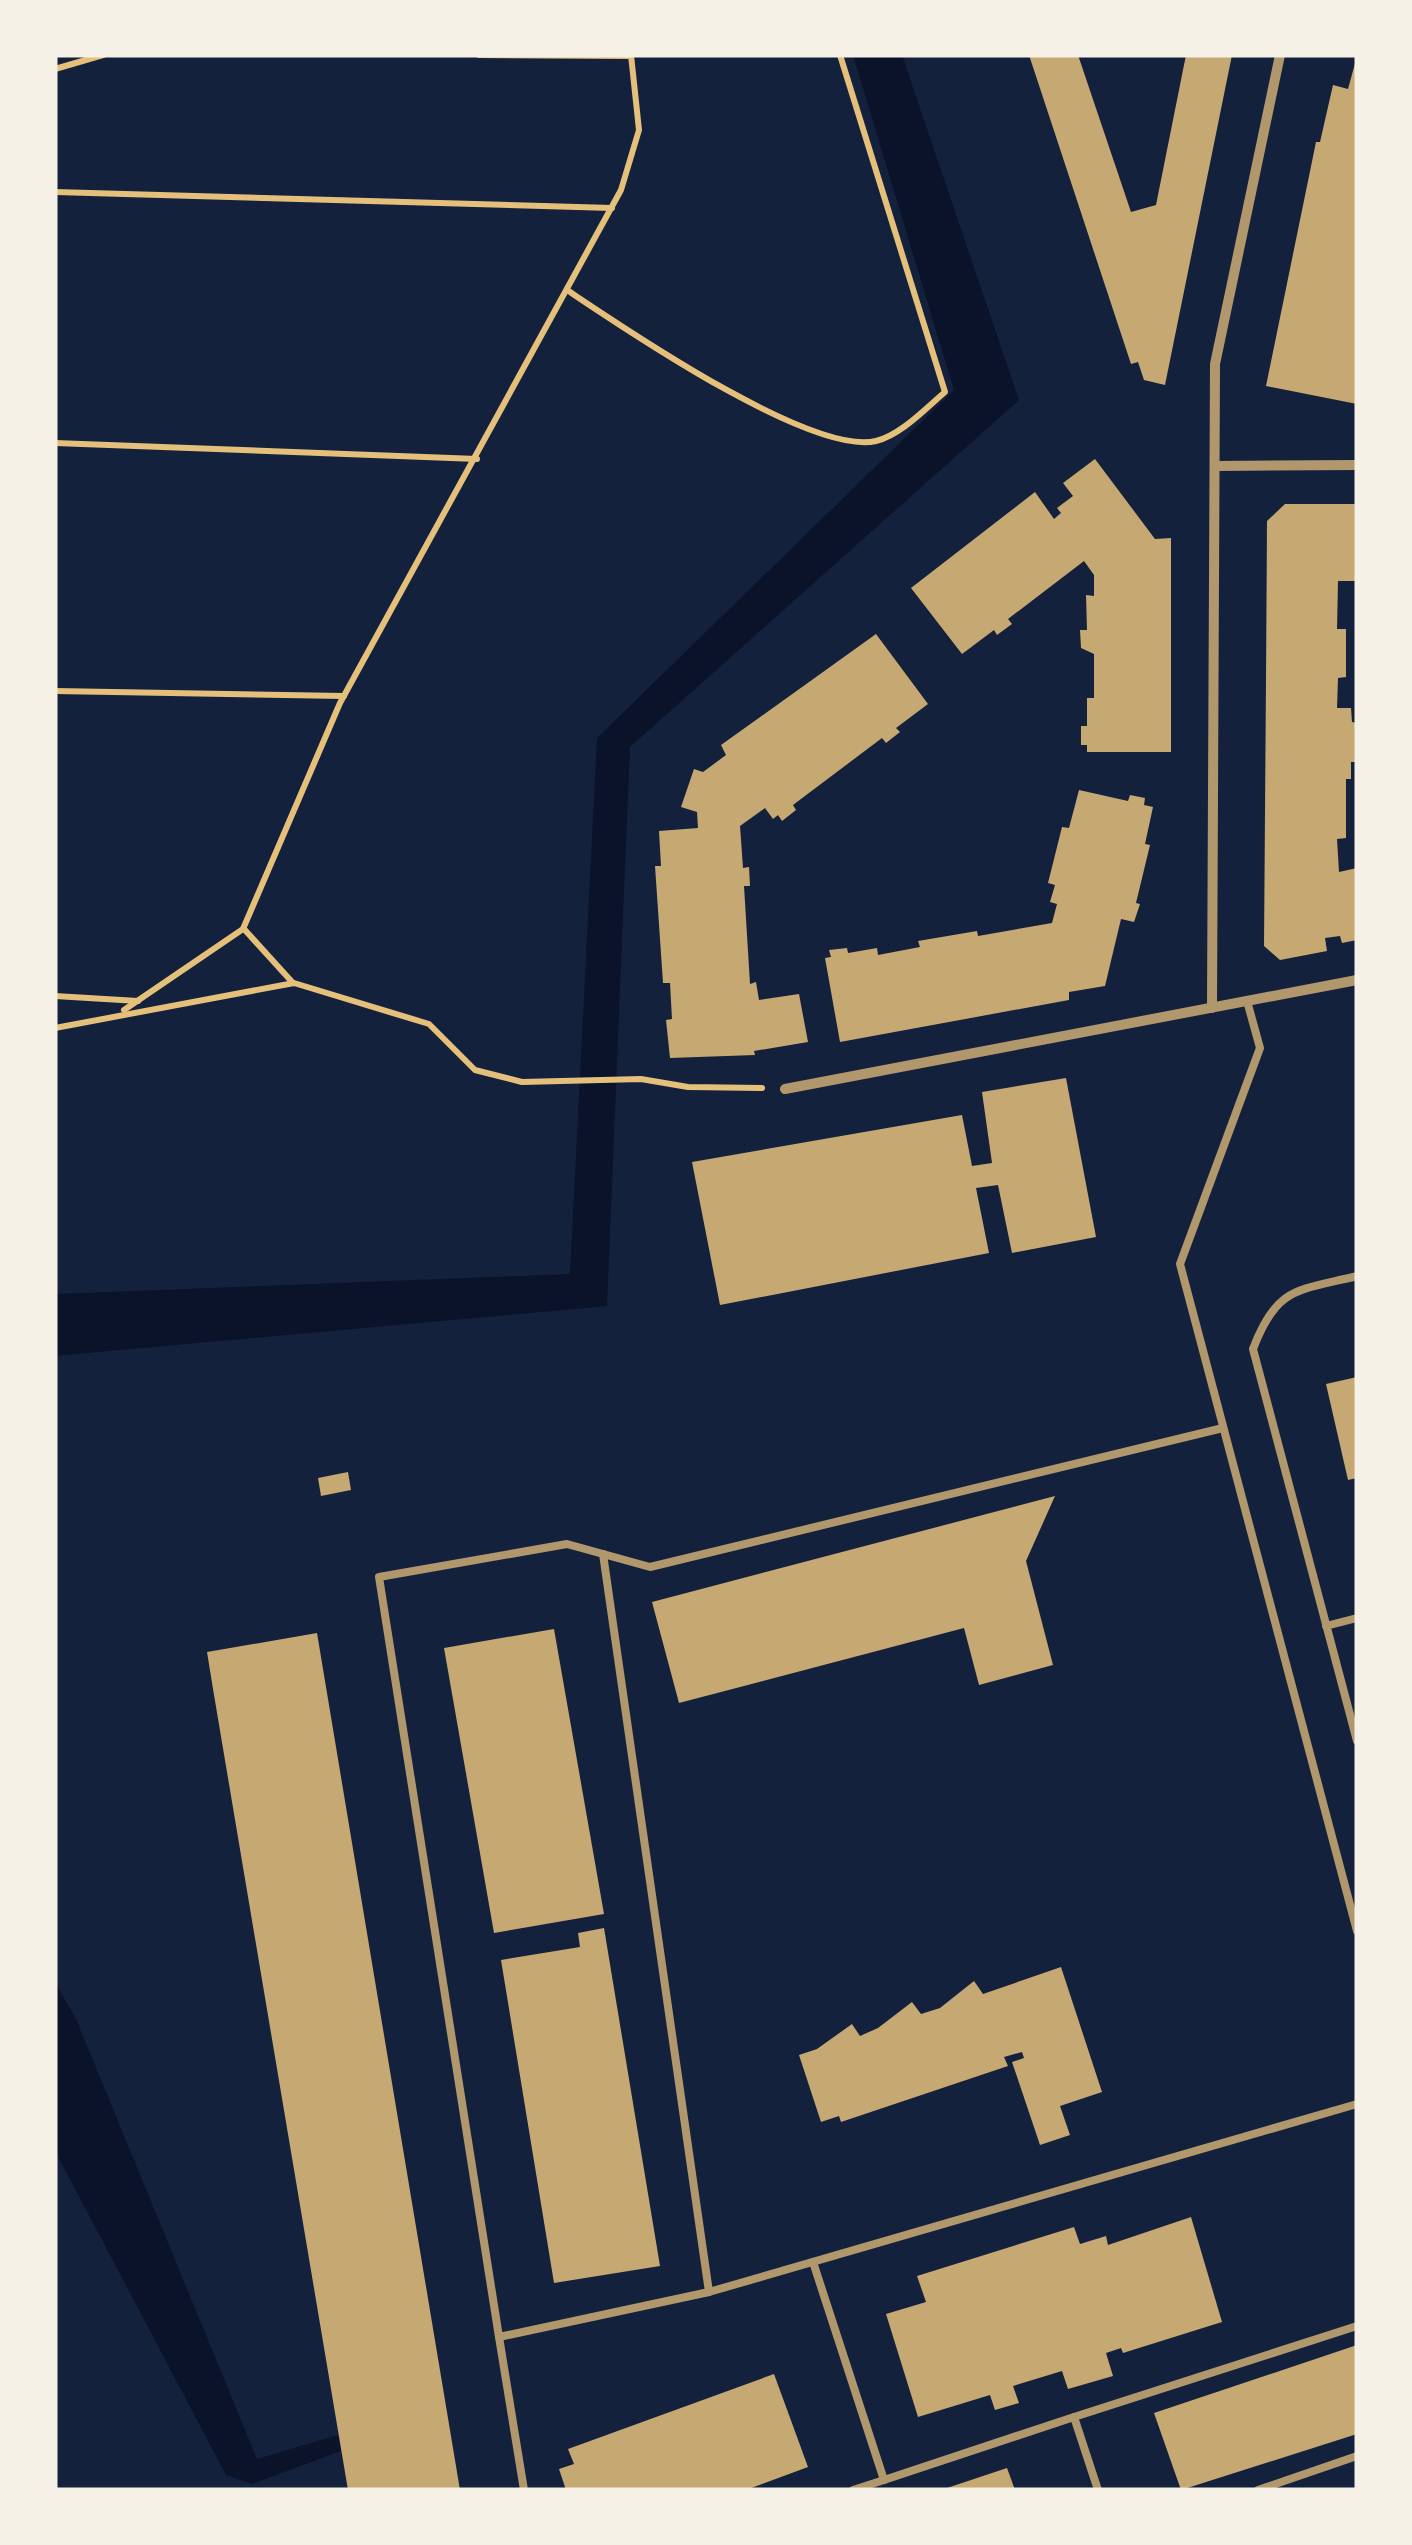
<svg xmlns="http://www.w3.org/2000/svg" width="1412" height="2545" viewBox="0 0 1412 2545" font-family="'PT Sans',sans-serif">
  <rect width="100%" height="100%" fill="#14213d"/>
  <g fill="#0b132b">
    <path d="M853 55H902L1019 400 630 747 607 1306 55 1356V1294L570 1274 597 738 954 390Z"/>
    <path d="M55 1982 76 2019 257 2459 338 2435 341 2451 252 2484 226 2475 55 2151Z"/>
  </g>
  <g fill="#c6a872">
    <path d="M1029 55H1078L1131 212 1156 205 1186 55H1232L1165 385 1144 380 1138 362 1131 364Z"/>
    <path d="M1357 56V404L1266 386 1316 142H1320L1333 85 1348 89Z"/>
    <path d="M1095 459 1155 539 1171 538V752H1087V745H1081V726H1087V698H1094V654L1081 648 1080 630H1087L1086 595 1094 596V575L1084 561 1008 619 1012 624 997 635 994 630 962 654 911 588 1035 492 1054 519 1061 513 1057 508 1073 496 1063 483Z"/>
    <path d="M1285 504H1357V581H1338L1337 629H1346V677L1338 678 1337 708H1351L1352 722 1357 723V762H1351V779H1346V838L1337 839 1339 872 1357 868V940L1342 943 1340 936 1325 938 1327 951 1280 960 1264 946 1266 679 1267 521Z"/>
    <path d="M876 634 928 704 896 728 900 732 886 743 882 738 793 805 796 810 782 821 778 815 773 819 765 808 740 826 743 868 749 867 750 886H744L750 984 756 982 759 1000 799 994 808 1042 754 1051 755 1055 670 1058 666 1020 672 1019 670 983H663L655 866H661L659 831 698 828 697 812 681 807 694 769 703 772 726 755 721 745Z"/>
    <path d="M1079 790 1128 801 1130 795 1145 798 1144 805 1153 807 1145 844 1150 845 1136 903 1140 904 1134 922 1121 919 1105 986 1069 992V1000L840 1042 825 958 831 957 829 950 847 948 848 953 877 948 878 955 920 947 918 941 977 931 978 936 1052 923 1057 904 1050 902 1055 885 1048 883 1062 827 1069 828Z"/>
    <path d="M1066 1078 1096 1237 1012 1253 998 1185 976 1188 989 1253 720 1305 692 1162 962 1115 972 1166 992 1163 982 1092Z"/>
    <path d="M1357 1377V1478L1348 1480 1326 1384Z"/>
    <path d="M348 1472 351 1490 321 1496 318 1478Z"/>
    <path d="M1055 1496 1026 1561 1053 1665 979 1685 964 1628 679 1703 652 1602Z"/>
    <path d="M554 1629 604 1914 494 1933 444 1648Z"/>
    <path d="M317 1633 393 2089 460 2490H348L213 1689 207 1652Z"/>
    <path d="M604 1928 660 2266 554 2283 501 1960 580 1947 578 1933Z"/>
    <path d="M1061 1967 1102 2092 1060 2106 1070 2135 1040 2145 1012 2062 1024 2058 1022 2052 1004 2057 1008 2066 841 2122 839 2116 821 2122 799 2055 817 2049 852 2024 860 2036 878 2028 912 2002 921 2014 940 2008 974 1981 983 1994Z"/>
    <path d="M1191 2217 1222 2322 1123 2353 1121 2348 1106 2353 1113 2376 1068 2389 1062 2371 1013 2386 1019 2403 995 2410 990 2395 918 2417 886 2314 926 2302 917 2276 1074 2227 1080 2244 1106 2236 1108 2245Z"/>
    <path d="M1357 2345V2434L1181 2490 1154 2413Z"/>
    <path d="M774 2374 808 2467 746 2490H566L559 2469 574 2464 568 2449Z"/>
    <path d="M1007 2468 1015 2490H945L944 2489Z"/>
  </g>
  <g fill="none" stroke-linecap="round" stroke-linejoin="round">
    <g stroke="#e5c07b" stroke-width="6">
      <path d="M479 55 631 56"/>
      <path d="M55 69 103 55"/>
      <path d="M55 192 612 208"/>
      <path d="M567 290C624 328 811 456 876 441 901 435 926 408 945 392L840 55"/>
      <path d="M55 443 477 459"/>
      <path d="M55 691 344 696"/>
      <path d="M243 929 340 703 621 190 639 130 631 55"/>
      <path d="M244 929 293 983"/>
      <path d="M55 996 138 1001"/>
      <path d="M124 1010 243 929"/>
      <path d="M55 1028 294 983 429 1024 475 1070 522 1082 641 1079 688 1087 762 1088"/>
    </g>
    <g stroke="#b1986c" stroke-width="8">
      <path d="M1247 1001 1260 1048 1180 1264 1357 1931"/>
      <path d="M1357 1276C1297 1291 1277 1286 1253 1349L1357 1741"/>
      <path d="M1223 1428 650 1567 567 1544 379 1577 499 2337 709 2292 1357 2104"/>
      <path d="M603 1554 709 2292"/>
      <path d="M1326 1626 1357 1618"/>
      <path d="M813 2262 884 2480 853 2490"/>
      <path d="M499 2337 524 2490"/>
      <path d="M1074 2417 1357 2326"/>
      <path d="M884 2480 1074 2417 1098 2490"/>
      <path d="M1258 2490 1357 2456"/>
    </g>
    <g stroke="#b1986c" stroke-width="10">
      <path d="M1217 466 1357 465"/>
      <path d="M1212 1008 1215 364 1280 55"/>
      <path d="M785 1089 1357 980"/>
    </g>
  </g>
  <rect width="1412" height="2545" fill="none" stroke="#f6f1e7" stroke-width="115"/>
</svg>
